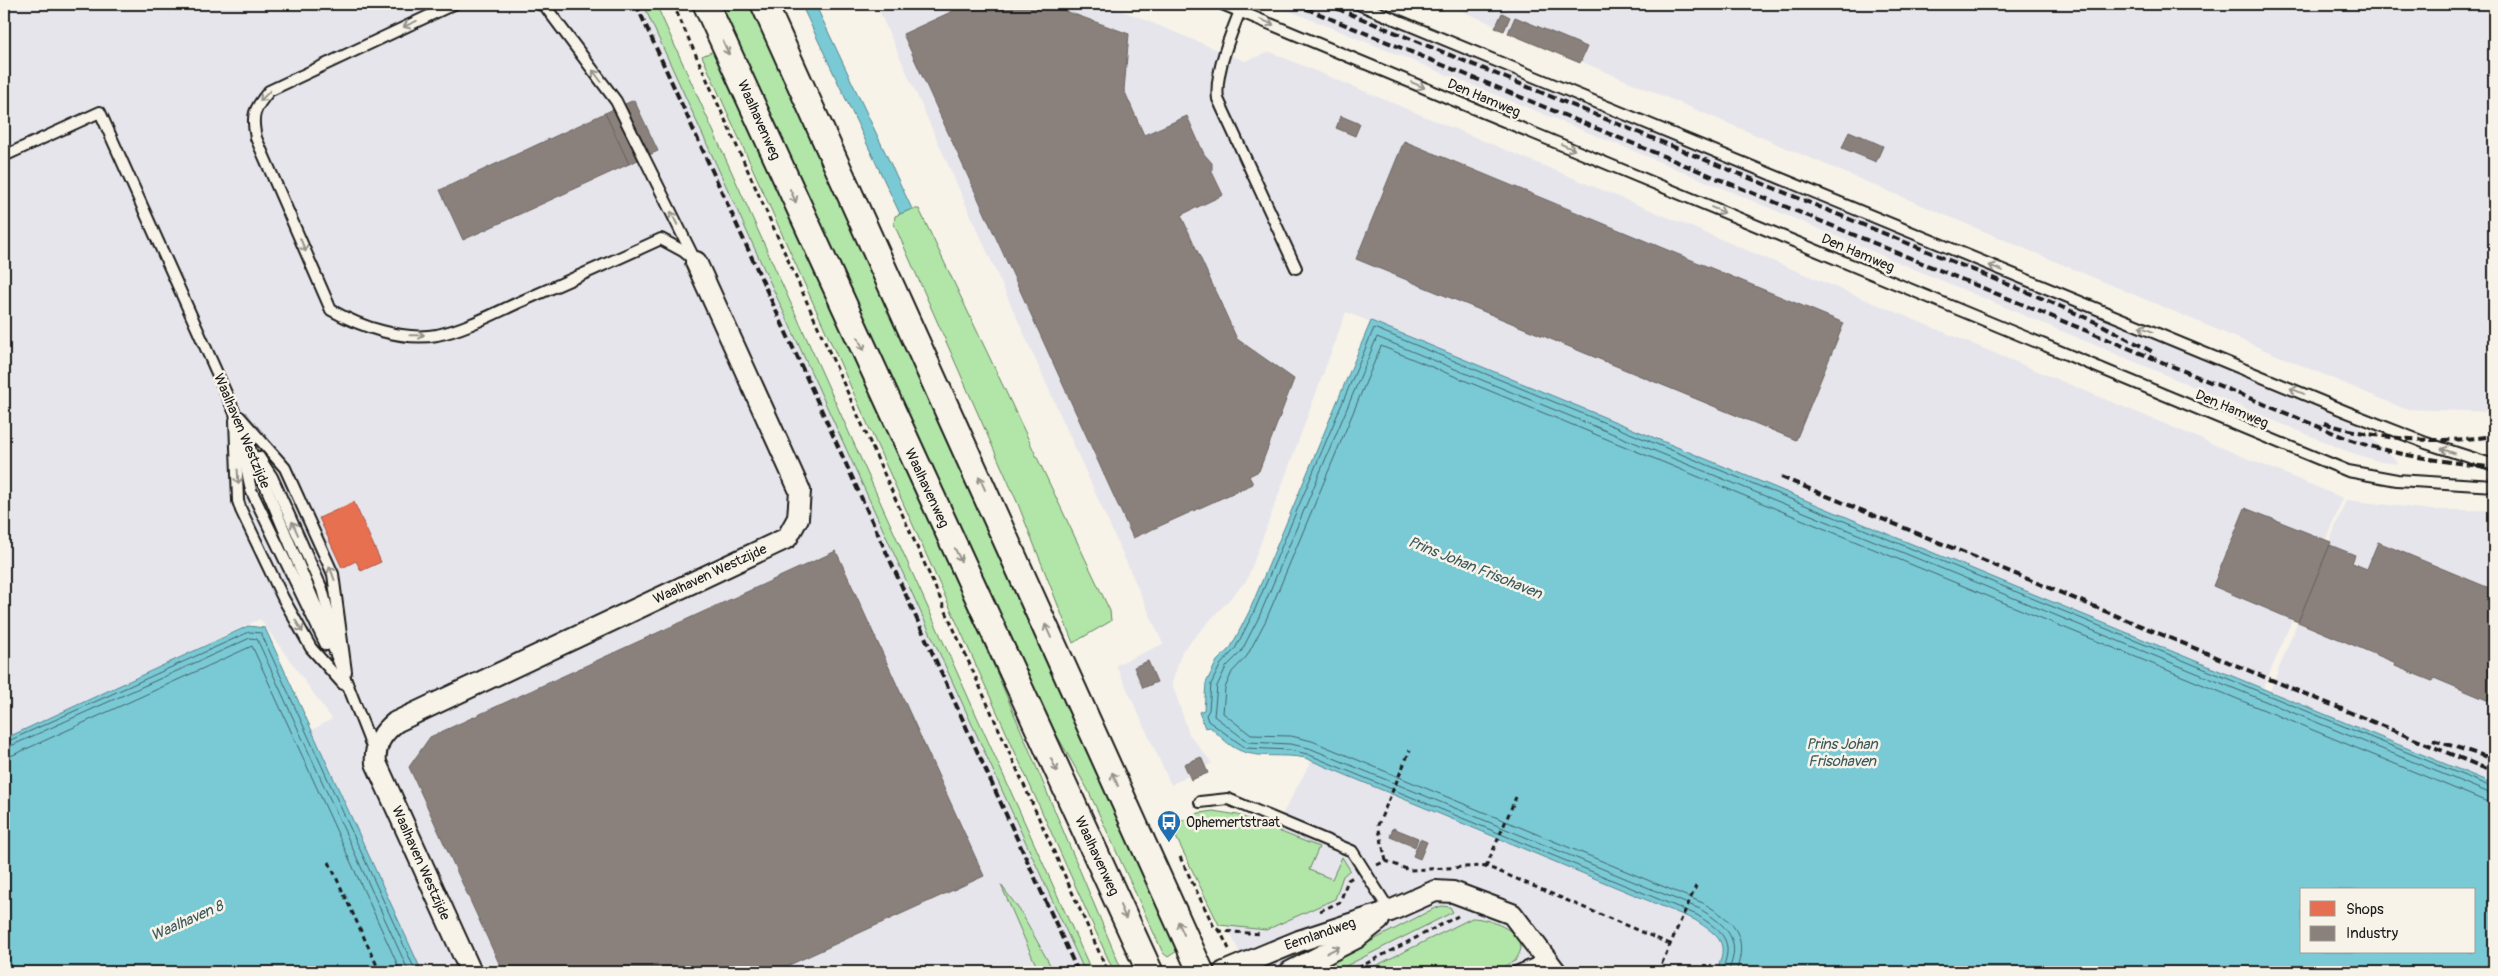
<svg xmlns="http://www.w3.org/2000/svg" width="2498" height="976" viewBox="0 0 2498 976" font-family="Pangolin,sans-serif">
  <rect width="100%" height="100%" fill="#f7f3e8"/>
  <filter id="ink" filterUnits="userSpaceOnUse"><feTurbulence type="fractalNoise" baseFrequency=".02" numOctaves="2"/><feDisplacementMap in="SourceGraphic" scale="10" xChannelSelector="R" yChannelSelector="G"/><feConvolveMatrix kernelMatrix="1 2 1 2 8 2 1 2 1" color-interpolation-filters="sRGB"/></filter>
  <g filter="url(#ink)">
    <g fill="#e6e5ec">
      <path d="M4 4H643L1085 972H1054L1021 912 1002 888 1039 972H394L296 739 332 719 260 619 4 740Z"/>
      <path d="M876 4H1106L1245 61 1270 52 2343 498 2263 689 1346 312 1247 580 1182 651 1172 683 1189 734 1212 763 1171 785 1116 665 1163 644Z"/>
      <path d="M1273 4H1338L2132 330 2358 425 2399 464 2380 462 2344 450 1641 154Z"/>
      <path d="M1445 4H2494V412L2405 409Z"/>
      <path d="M2346 500 2432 510H2494V784L2270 691Z"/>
      <path d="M1347 695 1991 972H1248L1225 920Z"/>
    </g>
    <g fill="#b1e6a8" stroke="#668162">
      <path d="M643 4H656L1092 972H1085Z"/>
      <path d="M719 4H752L1177 944V951L1168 957 1163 953 1088 790 1039 704Z"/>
      <path d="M716 50 994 666 1120 966 1116 972H1114L702 56Z"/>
      <path d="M912 209H919L1110 611 1111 621 1073 643 1018 504 894 224 895 216Z"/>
      <path d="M1213 811 1238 815 1319 847 1309 870 1332 879 1342 857 1350 870 1343 876 1335 899 1266 930 1219 925 1174 833 1175 824 1199 813Z"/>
      <path d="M1001 885 1021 912 1054 972H1039Z"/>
      <path d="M1442 906 1450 907 1453 912 1334 972H1312L1433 909Z"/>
      <path d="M1472 918C1486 918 1515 928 1520 943 1523 949 1518 956 1515 961L1492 972H1363Z"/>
    </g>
    <g fill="#7acad6" stroke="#54848c" fill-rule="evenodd">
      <path d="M801 4H815L912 209 900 214Z"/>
      <path d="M1371 321 2494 784V972H1716C1730 942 1719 936 1695 920L1305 758C1283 753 1255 760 1235 748 1226 743 1218 734 1210 727L1205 728 1199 712 1204 710 1206 683 1217 661 1231 647 1249 612ZM2302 890H2474V952H2302Z"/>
      <path d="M248 626 265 628 422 972H4V739Z"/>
    </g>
    <path fill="#e76f51" stroke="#aa5641" d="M354 502 381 562 361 571 356 561 342 568 319 518Z"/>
    <g fill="#8a817c" stroke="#69635f">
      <path d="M968 4H1046L1129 34 1124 90 1144 135 1187 116 1204 154 1212 163V172L1223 195 1181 215 1237 339 1294 379 1259 471 1249 476 1253 484 1133 538 903 34Z"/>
      <path d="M1502 13 1510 17 1504 31 1495 28Z"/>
      <path d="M1515 17 1587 47 1580 63 1508 33Z"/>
      <path d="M634 100 658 151 629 164 605 113Z"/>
      <path d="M605 113 629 164 463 240 440 190Z"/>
      <path d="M1341 116 1360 124 1355 136 1336 128Z"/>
      <path d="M1849 131 1883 146 1876 162 1842 148Z"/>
      <path d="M1404 141 1844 323 1796 440 1356 259Z"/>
      <path d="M2245 508 2331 542 2298 622 2213 586Z"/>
      <path d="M2378 542 2494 590V703L2434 678 2432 681 2395 666 2396 663 2298 622 2330 545 2355 555 2352 563 2367 569Z"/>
      <path d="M836 551 984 876 774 972H503L409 767 430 737Z"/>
      <path d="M1148 661 1157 682 1143 688 1134 667Z"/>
      <path d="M1201 757 1208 773 1191 780 1184 764Z"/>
      <path d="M1393 828 1418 838 1415 847 1390 837Z"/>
      <path d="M1420 839 1427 842 1420 859 1413 856Z"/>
    </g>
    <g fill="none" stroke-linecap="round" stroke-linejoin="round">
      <g stroke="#426266" stroke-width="1">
        <path d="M4 743 249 632 261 633 416 972"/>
        <path d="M4 749 250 638 257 639 409 972"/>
        <path d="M4 757 13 755 252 646 401 972"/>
        <path d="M1721 972C1736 941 1722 931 1697 915L1307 754 1290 750 1246 748 1208 721 1206 715 1209 710 1211 684 1221 664 1235 649 1253 614 1374 328 2494 788"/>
        <path d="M1728 972C1743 939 1726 925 1700 909L1309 748 1290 744 1248 742 1214 716 1217 686 1226 667 1241 652 1259 617 1377 337 2494 795"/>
        <path d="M1736 972C1749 935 1734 921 1703 903L1312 741 1291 736 1251 735 1223 713 1225 688 1232 672 1247 656 1266 620 1381 346 2485 801 2494 802"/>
      </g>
      <g stroke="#1c1c1c" stroke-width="14">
        <g id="service">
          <path d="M454 4 269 91C254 109 251 115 256 138L331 310C361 327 402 341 437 335 466 329 495 313 522 301 568 281 615 260 661 239L683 251 696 262"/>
          <path d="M539 4 545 6 616 101 693 256"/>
          <path d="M1222 4 2348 471 2397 480 2494 486"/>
          <path d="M1243 4C1233 28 1214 73 1218 99L1296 268"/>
          <path d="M1358 4 2347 412 2426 443 2494 465"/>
          <path d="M4 156 100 112 234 411 327 632 374 752"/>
          <path d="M240 417 285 468 333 574 346 672"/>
          <path d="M235 420 238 501 241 510 283 598 311 648 343 684"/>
          <path d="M241 442 251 490 326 645"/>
          <path d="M259 457 272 477 322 589 336 641"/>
          <path d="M1200 802 1228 799 1352 851 1390 911"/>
          <path d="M1516 972 1546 959"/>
        </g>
      </g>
      <g stroke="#1c1c1c" stroke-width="24">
        <g id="minor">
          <path d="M471 972 376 763C374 745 382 733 396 722L787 538 798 518 800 491 696 262"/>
          <path d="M1224 972 1299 941 1390 911 1435 891 1453 892 1512 914 1556 972"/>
          <path d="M1290 972 1356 938 1379 920"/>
        </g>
      </g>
      <g stroke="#1c1c1c" stroke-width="29">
        <g id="tertiary">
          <path d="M706 4 1150 972"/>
          <path d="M764 4 1201 972"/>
        </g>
      </g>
      <g stroke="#1c1c1c" stroke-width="3" stroke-dasharray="5 4" stroke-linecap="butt">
        <path d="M673 4 1108 972"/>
        <path d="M1180 857 1214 927 1220 931"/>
        <path d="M1386 861 1378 825 1410 750"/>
        <path d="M329 862 380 972"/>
        <path d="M1377 865 1386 861 1409 870 1481 866 1493 869 1670 944"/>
        <path d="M1486 867 1516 797"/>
        <path d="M1320 911 1340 902 1348 880 1353 877"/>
        <path d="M1229 949 1220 931 1262 934"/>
        <path d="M1350 972 1458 916"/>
        <path d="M1658 972 1696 886"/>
      </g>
      <use href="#service" stroke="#f7f3e8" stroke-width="10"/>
      <use href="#minor" stroke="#f7f3e8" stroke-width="20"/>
      <use href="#tertiary" stroke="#f7f3e8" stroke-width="25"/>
      <g stroke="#1c1c1c" stroke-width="4" stroke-dasharray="8 4" stroke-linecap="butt">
        <path d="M636 4 1078 972"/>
        <path d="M1295 4 2346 438C2394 456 2444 461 2494 468"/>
        <path d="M1326 4 2046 300 2100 324 2153 352"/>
        <path d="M2324 423C2378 440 2438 444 2494 436"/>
        <path d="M1781 477 2494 772"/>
        <path d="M2433 740 2494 759"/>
      </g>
    </g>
    <defs><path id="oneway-shaft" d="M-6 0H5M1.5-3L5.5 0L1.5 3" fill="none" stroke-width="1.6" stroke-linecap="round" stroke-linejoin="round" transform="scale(1.25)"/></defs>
    <g stroke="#94928c">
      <use href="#oneway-shaft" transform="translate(1267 22) rotate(23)"/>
      <use href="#oneway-shaft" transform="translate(410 24) rotate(155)"/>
      <use href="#oneway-shaft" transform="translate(726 48) rotate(66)"/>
      <use href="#oneway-shaft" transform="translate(597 76) rotate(-127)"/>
      <use href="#oneway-shaft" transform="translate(1418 85) rotate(23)"/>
      <use href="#oneway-shaft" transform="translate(265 96) rotate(134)"/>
      <use href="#oneway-shaft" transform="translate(1568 147) rotate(23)"/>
      <use href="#oneway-shaft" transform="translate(793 196) rotate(66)"/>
      <use href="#oneway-shaft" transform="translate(1718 210) rotate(23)"/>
      <use href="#oneway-shaft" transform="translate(674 218) rotate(-116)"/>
      <use href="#oneway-shaft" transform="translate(303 245) rotate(67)"/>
      <use href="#oneway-shaft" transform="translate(1996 268) rotate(-158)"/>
      <use href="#oneway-shaft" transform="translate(2146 329) rotate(-158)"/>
      <use href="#oneway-shaft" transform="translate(417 335) rotate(-1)"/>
      <use href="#oneway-shaft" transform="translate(861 344) rotate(65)"/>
      <use href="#oneway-shaft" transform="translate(2297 391) rotate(-158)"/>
      <use href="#oneway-shaft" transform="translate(2448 451) rotate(-161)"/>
      <use href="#oneway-shaft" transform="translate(238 477) rotate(87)"/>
      <use href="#oneway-shaft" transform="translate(982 483) rotate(-114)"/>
      <use href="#oneway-shaft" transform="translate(295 528) rotate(-114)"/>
      <use href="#oneway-shaft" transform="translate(958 555) rotate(65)"/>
      <use href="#oneway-shaft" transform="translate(332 573) rotate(-110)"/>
      <use href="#oneway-shaft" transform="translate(299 626) rotate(60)"/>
      <use href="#oneway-shaft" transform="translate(1048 631) rotate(-114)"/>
      <use href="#oneway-shaft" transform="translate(1054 765) rotate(65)"/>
      <use href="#oneway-shaft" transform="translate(1115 779) rotate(-114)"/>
      <use href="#oneway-shaft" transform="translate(1123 912) rotate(66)"/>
      <use href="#oneway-shaft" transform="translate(1181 928) rotate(-114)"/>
      <use href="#oneway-shaft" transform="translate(1333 950) rotate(-27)"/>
    </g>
  </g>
  <defs>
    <g id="bus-pin" transform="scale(1.25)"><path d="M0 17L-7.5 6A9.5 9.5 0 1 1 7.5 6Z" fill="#1f6fb2" stroke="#f7f3e8"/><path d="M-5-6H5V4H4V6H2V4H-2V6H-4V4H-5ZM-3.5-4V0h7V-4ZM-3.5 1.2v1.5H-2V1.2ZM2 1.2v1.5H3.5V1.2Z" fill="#fff"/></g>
  </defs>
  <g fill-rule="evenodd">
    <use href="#bus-pin" x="1169" y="822"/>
  </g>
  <g text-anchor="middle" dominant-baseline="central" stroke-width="5" stroke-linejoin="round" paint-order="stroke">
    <g font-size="14" fill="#1c1c1c" stroke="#f7f3e8">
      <text transform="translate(1484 98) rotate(23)">Den Hamweg</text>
      <text transform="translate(759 120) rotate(66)">Waalhavenweg</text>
      <text transform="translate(1858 253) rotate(23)">Den Hamweg</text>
      <text transform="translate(2232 409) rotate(23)">Den Hamweg</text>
      <text transform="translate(242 431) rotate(67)">Waalhaven Westzijde</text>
      <text transform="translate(927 488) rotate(65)">Waalhavenweg</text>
      <text transform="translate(710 574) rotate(-25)">Waalhaven Westzijde</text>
      <text transform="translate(1097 856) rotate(65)">Waalhavenweg</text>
      <text transform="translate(421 863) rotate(66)">Waalhaven Westzijde</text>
      <text transform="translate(1320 934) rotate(-19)">Eemlandweg</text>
    </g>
    <g font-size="14" fill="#1c1c1c" stroke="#f7f3e8" text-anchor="start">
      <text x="1186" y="822">Ophemertstraat</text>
    </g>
    <g font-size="15" font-style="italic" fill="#3d595d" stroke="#f7f3e8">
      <text transform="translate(1475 568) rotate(22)">Prins Johan Frisohaven</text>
      <text x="1842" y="744">Prins Johan<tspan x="1842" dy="17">Frisohaven</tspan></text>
      <text transform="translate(187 921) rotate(-24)">Waalhaven 8</text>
    </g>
  </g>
  <rect width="2498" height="976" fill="none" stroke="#f7f3e8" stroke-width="20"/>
  <rect x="10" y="10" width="2478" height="956" fill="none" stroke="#1c1c1c" stroke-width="2" filter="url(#ink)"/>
  <rect x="2300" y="888" width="175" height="65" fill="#f7f3e8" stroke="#9f9d96"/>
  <rect x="2310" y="901" width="25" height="15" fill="#e76f51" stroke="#9f9d96"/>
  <text x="2346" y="914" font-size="15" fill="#1c1c1c">Shops</text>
  <rect x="2310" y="926" width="25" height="15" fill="#8a817c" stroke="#9f9d96"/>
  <text x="2346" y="938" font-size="15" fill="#1c1c1c">Industry</text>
</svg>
